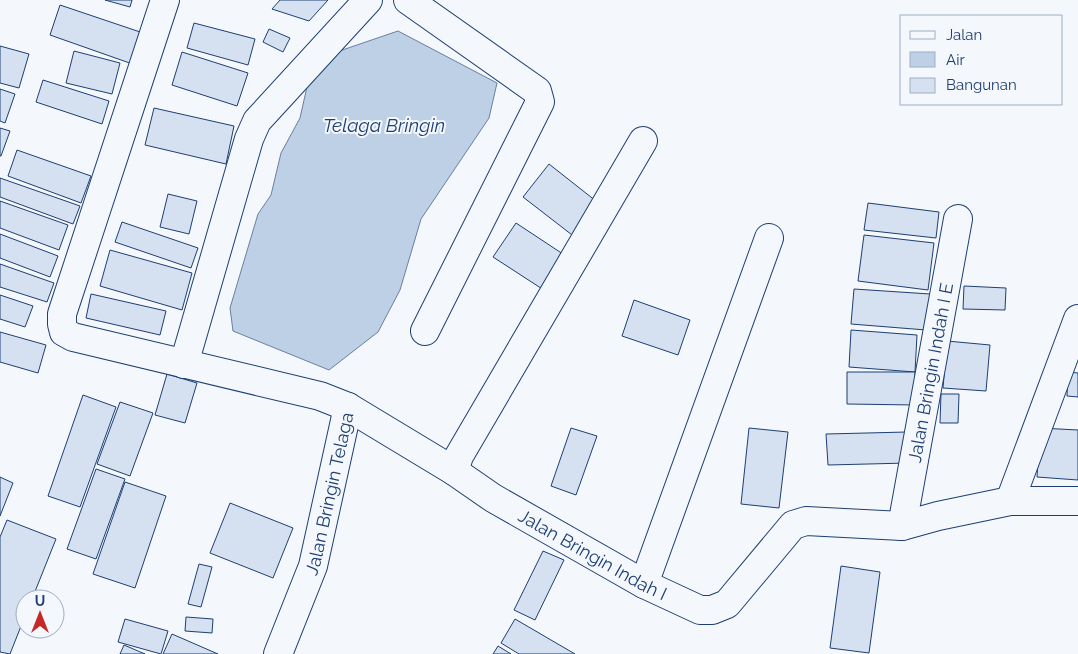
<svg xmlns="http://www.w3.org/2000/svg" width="1078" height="654" viewBox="0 0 1078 654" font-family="Raleway,sans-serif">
  <rect width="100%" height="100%" fill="#f4f7fb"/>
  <path fill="#bed0e5" stroke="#687fa3" d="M398 31 497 83 489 118 421 219 400 290 378 332 329 370 233 331 230 308 258 214 271 195 281 153 300 118 313 60Z"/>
  <g fill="#d5e0f0" stroke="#1d3f73">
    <path d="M105 0H132L130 7Z"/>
    <path d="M280 0H328L309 21 272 9Z"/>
    <path d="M60 5 152 36 141 67 50 35Z"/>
    <path d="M194 23 255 39 248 65 187 48Z"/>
    <path d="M269 29 290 38 283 52 263 42Z"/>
    <path d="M0 46 29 54 19 88 0 83Z"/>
    <path d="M74 51 120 63 112 94 66 83Z"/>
    <path d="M182 52 248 73 237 106 172 85Z"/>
    <path d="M43 80 109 101 102 124 36 102Z"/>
    <path d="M0 89 15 94 5 123 0 121Z"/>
    <path d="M154 108 234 126 226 164 145 145Z"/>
    <path d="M0 128 10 131 1 156H0Z"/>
    <path d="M17 150 91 176 81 203 8 176Z"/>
    <path d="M549 164 601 205 576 238 523 197Z"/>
    <path d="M0 178 80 206 73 224 0 197Z"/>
    <path d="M168 194 197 201 189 234 160 227Z"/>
    <path d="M0 201 68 225 59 250 0 228Z"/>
    <path d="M868 203 939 212 936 238 864 230Z"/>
    <path d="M122 222 198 248 191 268 115 242Z"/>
    <path d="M516 223 572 260 550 294 493 257Z"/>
    <path d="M0 234 58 256 50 277 0 258Z"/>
    <path d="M864 235 934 243 928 290 858 281Z"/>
    <path d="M110 250 192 273 182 310 100 286Z"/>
    <path d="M0 264 54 283 47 302 0 287Z"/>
    <path d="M964 286 1006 288 1005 310 963 309Z"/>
    <path d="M854 289 930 294 926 330 851 324Z"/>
    <path d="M91 294 166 311 160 335 86 318Z"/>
    <path d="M0 295 33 306 25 327 0 319Z"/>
    <path d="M634 300 690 320 678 355 622 336Z"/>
    <path d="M851 330 917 335 915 372 849 367Z"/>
    <path d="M0 332 46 345 38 373 0 362Z"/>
    <path d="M947 341 990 345 986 391 943 388Z"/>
    <path d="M847 372H915V405L847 404Z"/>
    <path d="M1068 372 1078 373V397L1067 396Z"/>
    <path d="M167 374 197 383 185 423 155 415Z"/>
    <path d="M941 394H959L958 423H940Z"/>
    <path d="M83 395 116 407 80 507 48 496Z"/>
    <path d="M120 402 153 413 130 476 97 464Z"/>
    <path d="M571 428 597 436 576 495 551 486Z"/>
    <path d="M749 428 788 432 779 508 741 504Z"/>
    <path d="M1040 428 1078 430V480L1037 477Z"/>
    <path d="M907 432 908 463 828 465 826 434Z"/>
    <path d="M96 469 125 479 96 559 67 549Z"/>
    <path d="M0 477 13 483 0 516Z"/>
    <path d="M125 482 166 496 135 588 93 574Z"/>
    <path d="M230 503 293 528 273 578 210 553Z"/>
    <path d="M7 520 56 539 32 599H25V616L10 654 0 652V537Z"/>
    <path d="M543 551 564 560 535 620 514 610Z"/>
    <path d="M199 564 212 567 201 607 188 604Z"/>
    <path d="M841 566 880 572 869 653 830 648Z"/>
    <path d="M186 617 213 619 212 633 185 631Z"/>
    <path d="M125 619 168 631 161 654 118 642Z"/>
    <path d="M515 619 575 654H519L501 643Z"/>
    <path d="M172 634 218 654H163Z"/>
    <path d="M124 645 145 654H120Z"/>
    <path d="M498 646 511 654H493Z"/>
  </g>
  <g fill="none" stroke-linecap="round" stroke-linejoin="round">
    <g stroke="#1d3f73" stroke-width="30">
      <g id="minor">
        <path id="s1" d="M165 0 62 314V324L64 332 73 337 320 396 348 407 454 471 493 498 644 584 700 610H712L727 604 793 525 806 521 902 526 938 516 1010 501H1078"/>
        <path d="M408 0 537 91 540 102 425 331"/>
        <path d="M184 364 249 139 257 121 368 0"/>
        <path d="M454 471 459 456 643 141"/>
        <path d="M1010 501 1078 319"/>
        <path id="s2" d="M902 526 958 219"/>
        <path d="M644 584 769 238"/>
        <path id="s3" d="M278 654 313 566 348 407"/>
      </g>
    </g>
    <use href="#minor" stroke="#f4f7fb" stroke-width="28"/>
  </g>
  <g text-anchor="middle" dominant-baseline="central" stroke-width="4" stroke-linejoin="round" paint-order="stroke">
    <g font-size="18" fill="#1d3f73" stroke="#f4f7fb">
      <text stroke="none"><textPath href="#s2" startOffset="156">Jalan Bringin Indah I E</textPath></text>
      <text stroke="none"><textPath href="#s3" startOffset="169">Jalan Bringin Telaga</textPath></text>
      <text stroke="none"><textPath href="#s1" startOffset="929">Jalan Bringin Indah I</textPath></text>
    </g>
    <g font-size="19" font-style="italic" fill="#1d3f73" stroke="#f4f7fb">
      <text x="384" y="125">Telaga Bringin</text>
    </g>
  </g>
  <rect x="900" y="15" width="162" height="90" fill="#f4f7fb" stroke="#9eadc5"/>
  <rect x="910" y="31" width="25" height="8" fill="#f4f7fb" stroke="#9eadc5"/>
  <text x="946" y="40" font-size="15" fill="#1d3f73">Jalan</text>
  <rect x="910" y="52" width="25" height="15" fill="#bed0e5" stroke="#9eadc5"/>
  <text x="946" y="65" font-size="15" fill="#1d3f73">Air</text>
  <rect x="910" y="78" width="25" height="15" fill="#d5e0f0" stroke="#9eadc5"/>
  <text x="946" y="90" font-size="15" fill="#1d3f73">Bangunan</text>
  <g transform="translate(40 614)"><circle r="24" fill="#f4f7fb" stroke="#9eadc5"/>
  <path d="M0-4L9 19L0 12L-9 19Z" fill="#c62828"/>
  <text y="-8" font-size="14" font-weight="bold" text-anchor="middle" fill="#1d3f73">U</text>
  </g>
</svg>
